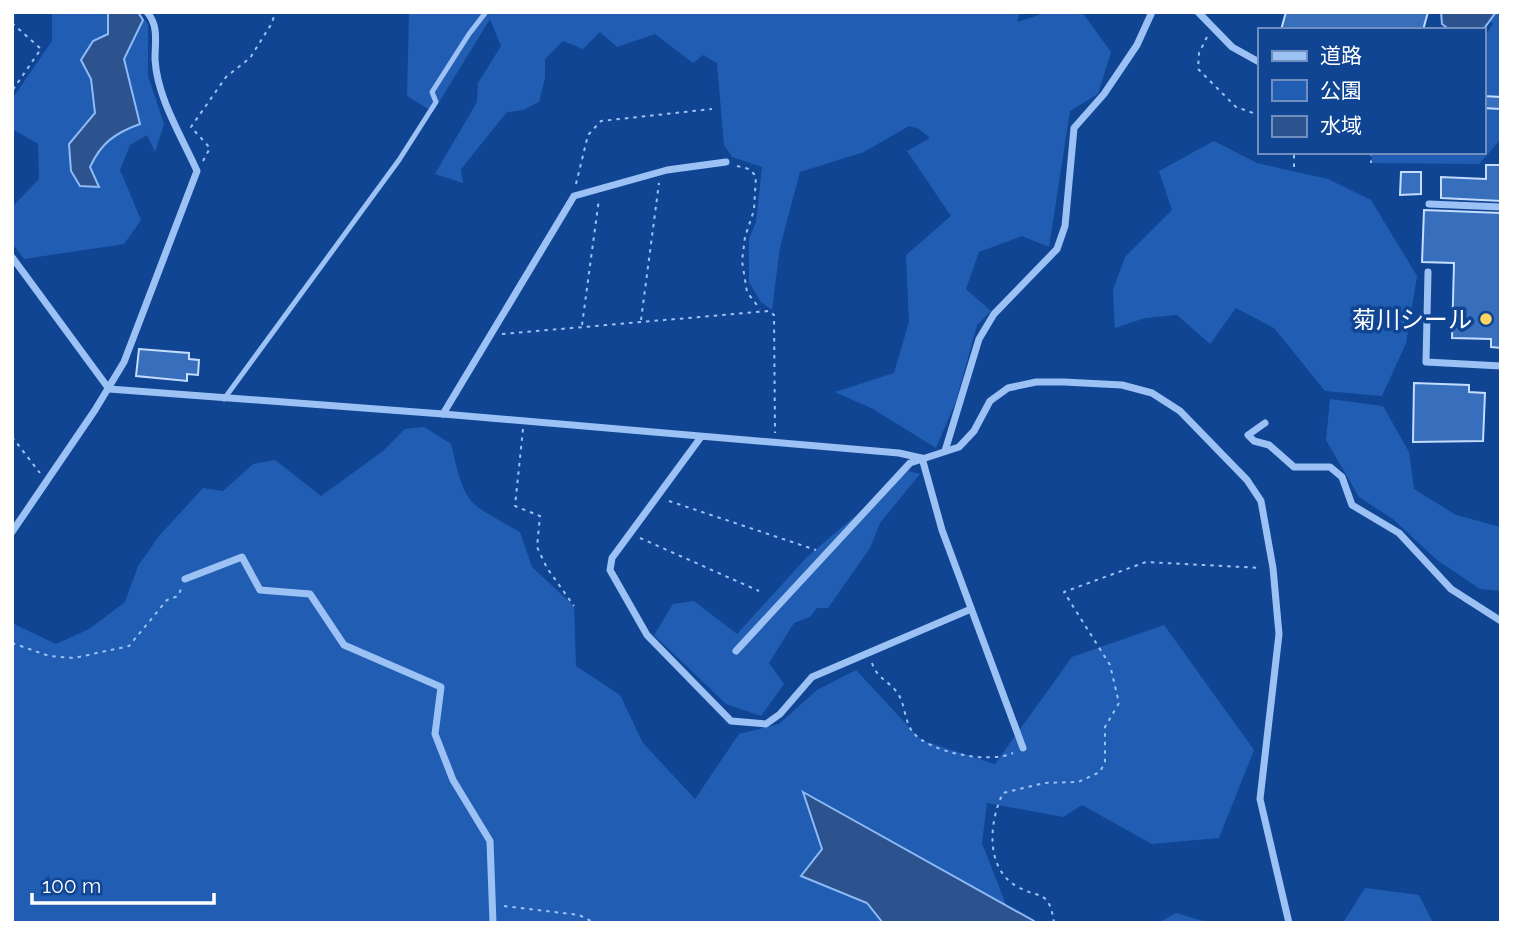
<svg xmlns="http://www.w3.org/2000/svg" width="1513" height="935" viewBox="0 0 1513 935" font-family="Raleway,'Noto Sans JP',sans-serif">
  <rect width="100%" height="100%" fill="#104593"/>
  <g fill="#215eb3">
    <path d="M52 12H138L148 24V76L164 124 155 152 147 135 130 145 120 170 141 220 124 244 24 259 12 243V207L39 179 38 144 12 129V99L52 41Z"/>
    <path d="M409 12H1020L1017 22 1048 12H1082L1111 52 1098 94 1070 111 1049 247 1022 236 979 252 966 289 991 311 977 325 956 401 936 448 873 409 835 392 894 373 909 322 906 255 951 216 907 151 930 138 919 129 909 126 864 152 800 172 780 247 772 310 761 302 749 282V239L756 222 762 167 732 157 724 145 717 63 703 55 693 63 655 34 617 47 600 32 583 49 563 41 545 59V78L539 102 523 110 507 112 461 169 463 183 435 174 477 102 478 83 501 46 490 19 433 112 407 96Z"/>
    <path d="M1481 12H1501V139L1479 164 1371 163 1372 152H1483V39L1493 24Z"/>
    <path d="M1214 141 1257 163 1328 179 1371 200 1417 276 1406 343 1382 396 1325 391 1274 328 1236 308 1210 344 1177 315 1145 318 1115 328 1113 290 1125 257 1172 210 1159 171Z"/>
    <path d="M1330 399 1383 406 1409 452 1414 489 1456 515 1501 527V591L1480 589 1437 560 1393 519 1359 497 1326 440Z"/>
    <path d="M424 427 451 444C466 507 465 501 520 532L532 567 574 606 576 666 620 695 643 743 695 799 739 734 779 724 817 690 856 670 921 740 995 764 1072 657 1164 625 1254 750 1219 838 1152 844 1082 805 1063 817 987 803 982 843 1013 923H12V623L56 644 89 629 125 602 138 566 159 536 203 488 223 491 253 464 275 460 321 496 383 451 405 429Z"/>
    <path d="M908 471 920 474 880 523 870 548 828 608H817L810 617 794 623 769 663 784 684 761 716 726 704 654 635 673 604 694 601 737 634 807 557Z"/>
    <path d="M1365 888 1419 895 1433 923H1343Z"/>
    <path d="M1176 913 1210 923H1158Z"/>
  </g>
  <g fill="#2c538e" stroke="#8ebbf7" stroke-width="2">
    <path d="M108 12H138L143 20 124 59 140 124C115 133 101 143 90 167L99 187 80 186 71 171 69 144 95 113 91 79 81 60 93 41 108 34Z"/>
    <path d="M1441 12H1496L1483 30H1450L1442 24Z"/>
    <path d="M803 792 1034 921V923H883L867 903 801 876 822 849Z"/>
  </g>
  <g fill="#386fbc" stroke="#c4dcfe" stroke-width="2">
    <path d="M1286 12H1428L1423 30H1281Z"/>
    <path d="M1483 96 1501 97V109L1483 108Z"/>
    <path d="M1486 165H1501V201L1441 198V177L1486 179Z"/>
    <path d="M1401 172H1421V194L1400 195Z"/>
    <path d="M1424 210 1501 213V348L1491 347V339L1452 338 1454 263 1422 262Z"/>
    <path d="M139 349 189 353V359L199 360 198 375 187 374V381L136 376Z"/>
    <path d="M1414 383 1469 385V392L1485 393 1483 441 1413 442Z"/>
  </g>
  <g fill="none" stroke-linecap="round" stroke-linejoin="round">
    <g stroke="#9cc1f4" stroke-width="2" stroke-dasharray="3.5 5" stroke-linecap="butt">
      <path d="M12 23 41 49 12 91"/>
      <path d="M1207 37 1199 53 1198 69 1236 107 1259 115"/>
      <path d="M1371 152V163"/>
      <path d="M203 161 210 148 191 127 226 77 250 58 272 23 275 12"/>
      <path d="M737 166 749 169 756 176 754 210 745 237 742 261 747 292 760 309"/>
      <path d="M1294 167V152"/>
      <path d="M576 184 588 135 601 121 712 109"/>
      <path d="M641 320 659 183"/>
      <path d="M582 325 599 199"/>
      <path d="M502 334 769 311 774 315 775 433"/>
      <path d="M523 429 515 506 540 516 537 547 547 568 574 606"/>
      <path d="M12 437 40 473"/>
      <path d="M669 501 816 550"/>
      <path d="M640 538 759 591"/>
      <path d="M12 643 49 656 74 658 129 646 167 600 178 596 182 587"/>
      <path d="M872 663C877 678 886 679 896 691 905 701 904 720 912 731 928 753 990 764 1013 753"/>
      <path d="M504 906 579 915 595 923"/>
      <path d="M1054 923C1049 888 1040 900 1016 886 985 867 989 822 1003 793L1044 783 1078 782 1100 772 1105 762V727L1119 703 1110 665 1064 592 1146 562 1261 568"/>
    </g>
    <path stroke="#9cc1f4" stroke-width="5" d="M224 399 399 160 436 102 432 92 469 34 486 12"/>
    <g stroke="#9cc1f4" stroke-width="7">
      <path d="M1198 12 1232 47 1259 62"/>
      <path d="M1429 204 1501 207"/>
      <path d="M12 257 109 389 443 414 899 453 921 458"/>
      <path d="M1428 272 1426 362 1501 366"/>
      <path d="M443 414 574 196 667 170 726 162"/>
      <path d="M1265 423 1248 435 1254 441 1269 445 1294 467H1330L1342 477 1352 505 1399 533 1451 589 1501 621"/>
      <path d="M701 437 612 558 610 570 647 635 731 721 766 724 780 714 812 677 971 609"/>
      <path d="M945 451 979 339 994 314 1057 249 1065 226 1074 128 1104 94 1137 45 1152 12"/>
      <path d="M922 458 942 530 1023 748"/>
      <path d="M12 532 95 410 124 362 197 171C182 137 157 98 155 59 155 42 159 26 147 12"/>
      <path d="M185 579 242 557 260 590 310 594 344 645 441 687 435 734 453 780 490 841 493 923"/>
      <path d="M736 651 910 463 959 447 974 431 990 401 1008 388 1036 382H1064L1122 385 1152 393 1180 411 1247 480 1261 501 1273 568 1279 634 1260 799 1289 923"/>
    </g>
  </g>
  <circle fill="#ffd65f" stroke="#104593" stroke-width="2.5" cx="1486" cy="319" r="7"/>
  <g text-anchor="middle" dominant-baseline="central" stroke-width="7" stroke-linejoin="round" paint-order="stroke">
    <g font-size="24" fill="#fff" stroke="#104593" text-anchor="end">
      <text x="1472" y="319">菊川シール</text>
    </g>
  </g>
  <rect width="1513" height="935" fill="none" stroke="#ffffff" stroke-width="28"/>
  <rect x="1258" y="28" width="228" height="126" fill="#104593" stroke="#708fbe" stroke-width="2"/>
  <rect x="1272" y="51" width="35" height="10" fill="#9cc1f4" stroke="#708fbe" stroke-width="2"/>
  <text x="1320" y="63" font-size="21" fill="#ffffff">道路</text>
  <rect x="1272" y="80" width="35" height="21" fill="#215eb3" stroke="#708fbe" stroke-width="2"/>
  <text x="1320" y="98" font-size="21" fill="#ffffff">公園</text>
  <rect x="1272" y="116" width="35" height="21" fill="#2c538e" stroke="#708fbe" stroke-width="2"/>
  <text x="1320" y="133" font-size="21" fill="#ffffff">水域</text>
  <path d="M32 893v10h182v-10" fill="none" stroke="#ffffff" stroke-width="3.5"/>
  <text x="42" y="893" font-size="21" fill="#ffffff" stroke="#104593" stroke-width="5" paint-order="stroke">100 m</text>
</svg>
